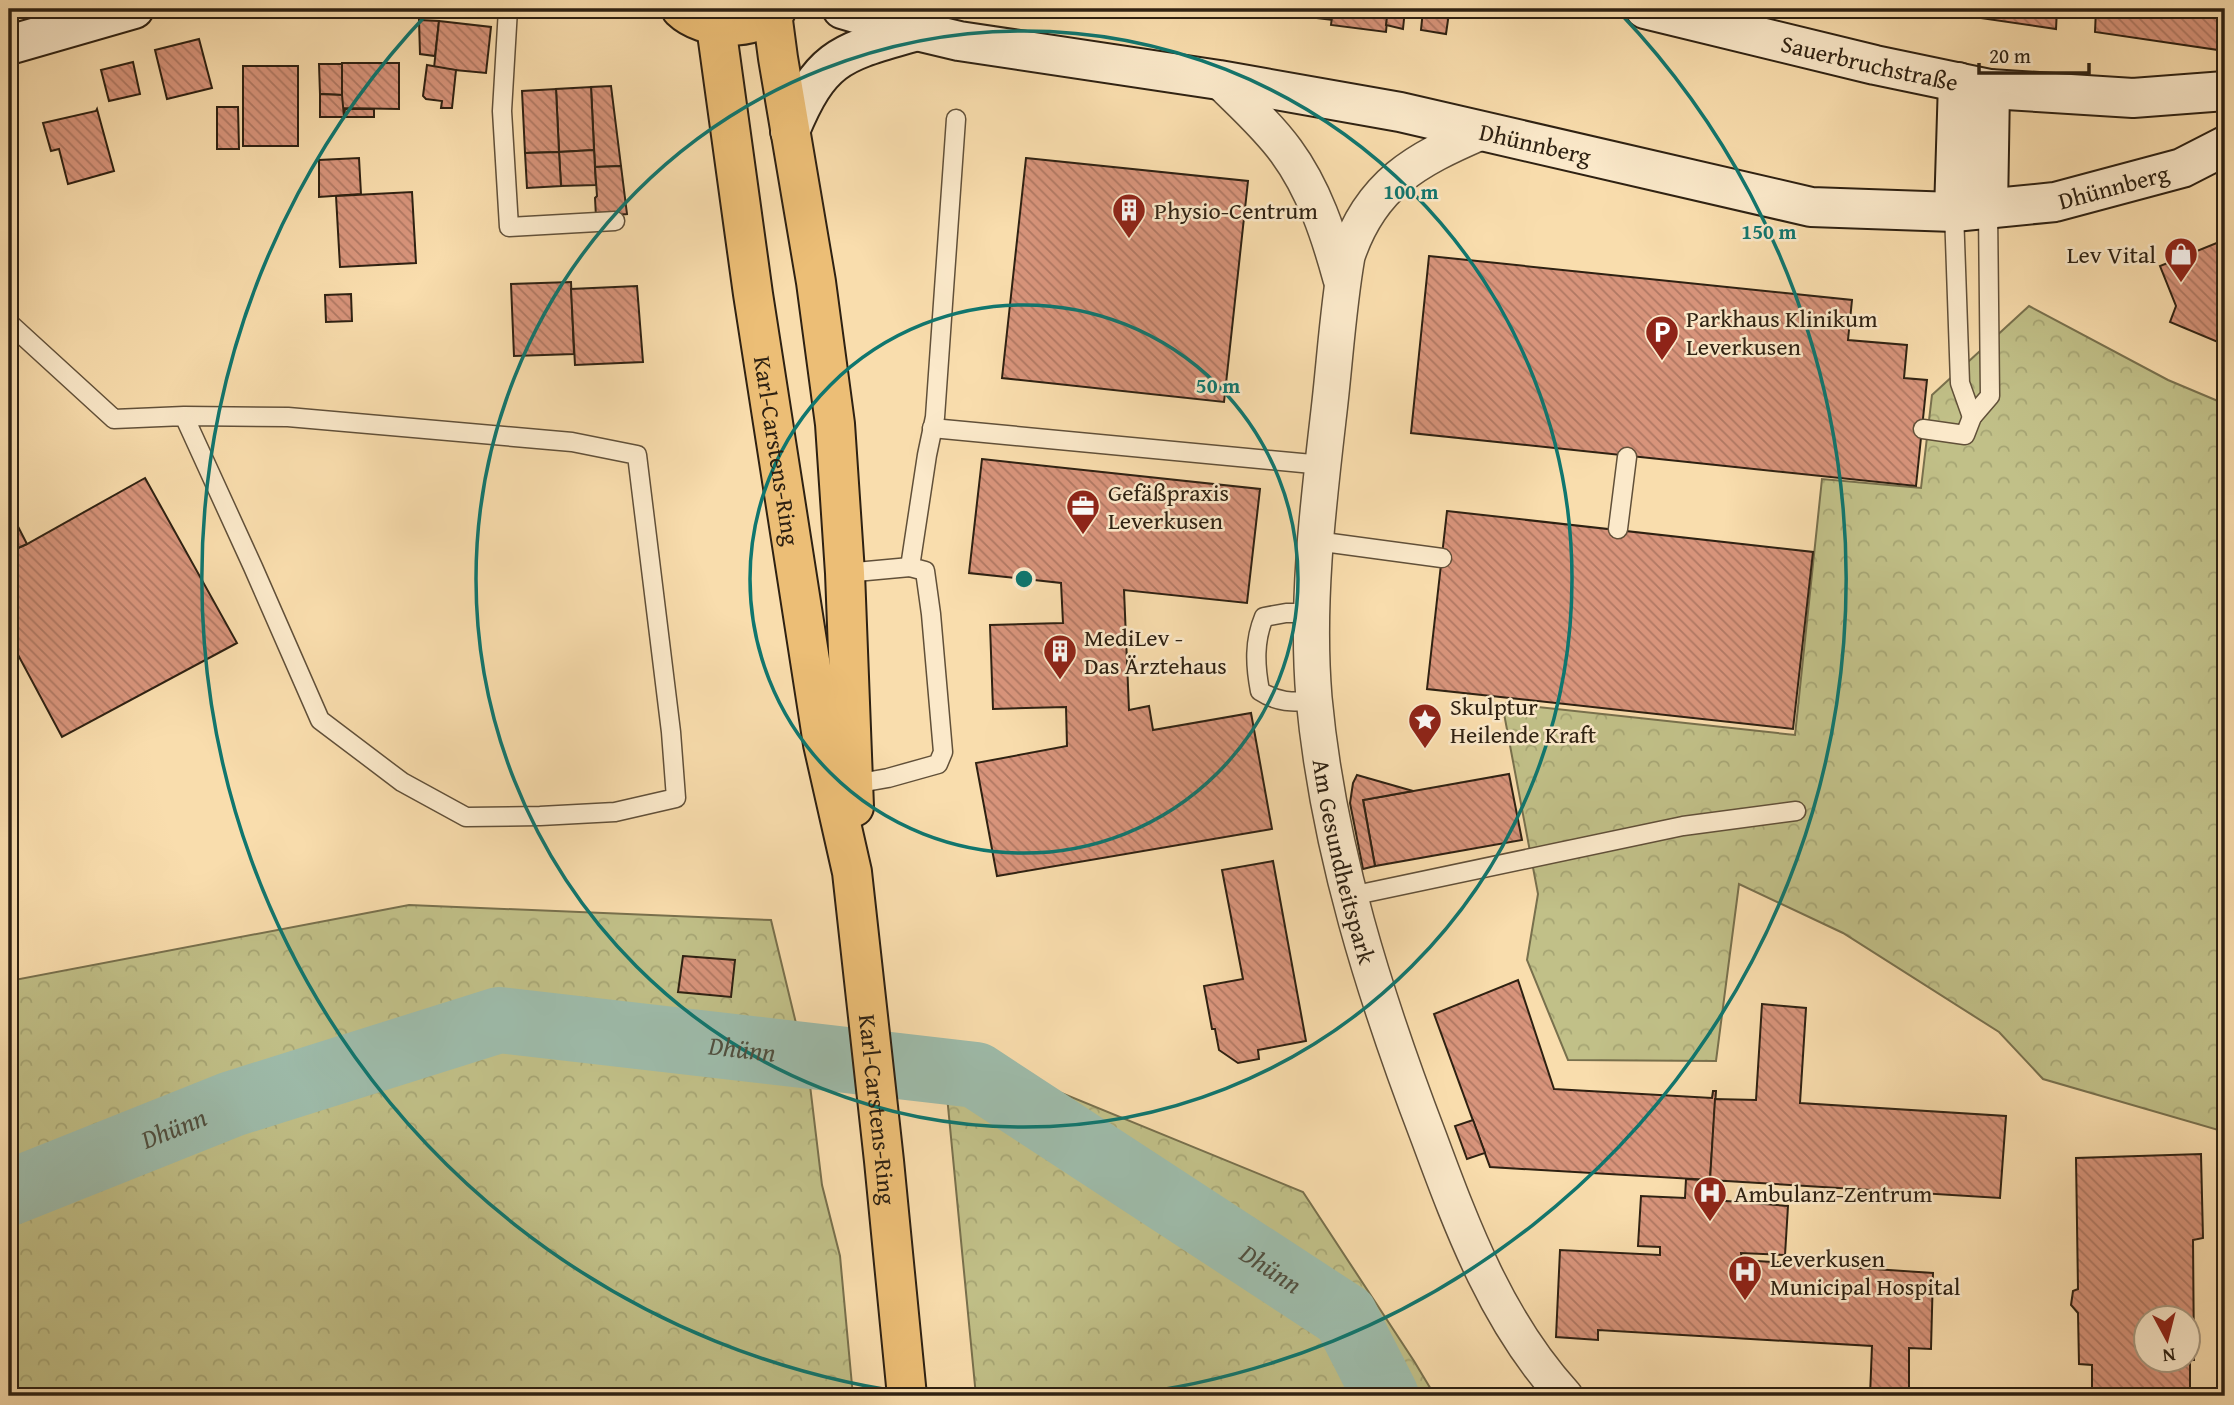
<svg xmlns="http://www.w3.org/2000/svg" width="2234" height="1405" viewBox="0 0 2234 1405" font-family="'Gentium Book Plus',serif">
  <defs>
    <pattern id="forest-crowns" width="20" height="18" patternUnits="userSpaceOnUse" patternTransform="scale(1.75)"><rect width="20" height="18" fill="#c1c088"/><path d="M2 6a3 3 0 1 1 6 0M12 15a3 3 0 1 1 6 0" fill="none" stroke="#a6a574"/></pattern>
    <pattern id="building-back-hatch" width="6" height="6" patternUnits="userSpaceOnUse" patternTransform="scale(1.75)"><rect width="6" height="6" fill="#d8947b"/><path d="M-1 5l2 2M0 0l6 6M5-1l2 2" fill="none" stroke="#b07863"/></pattern>
  </defs>
  <rect width="100%" height="100%" fill="#f9ddad"/>
  <filter id="stains"><feTurbulence type="fractalNoise" baseFrequency=".00286" numOctaves="4"/><feColorMatrix values="0 0 0 0 .2 0 0 0 0 .09 0 0 0 0 .02 0 0 0 .5 -.17"/></filter>
  <radialGradient id="worn" r=".72"><stop offset=".6" stop-color="#630" stop-opacity="0"/><stop offset="1" stop-color="#630" stop-opacity=".3"/></radialGradient>
  <g fill="url(#forest-crowns)" stroke="#78704d" stroke-width="2">
    <path d="M2029 306 2168 380 2225 404V1132L2043 1079 1999 1032 1843 933 1739 884 1716 1061 1568 1060 1527 960 1538 894 1502 703 1795 735 1822 479 1921 488 1932 395Z"/>
    <path d="M409 905 771 920 809 1077 822 1185 840 1256 853 1396H9V981Z"/>
    <path d="M942 1044 1303 1192 1414 1361 1435 1396H976Z"/>
  </g>
  <g fill="none" stroke-linecap="round" stroke-linejoin="round">
    <path stroke="#9ebcab" stroke-width="66" id="s1" d="M9 1193 232 1104 499 1020 976 1075 1345 1316 1386 1396"/>
  </g>
  <g fill="url(#building-back-hatch)" stroke="#2e2112" stroke-width="2" fill-rule="evenodd">
    <path d="M1257 9H1300L1299 18 1257 13Z"/>
    <path d="M1300 9H1333L1332 20 1299 16Z"/>
    <path d="M1333 9H1388L1386 32 1331 25Z"/>
    <path d="M1388 9H1405L1403 29 1386 25Z"/>
    <path d="M1947 9H2057L2056 29 1946 13Z"/>
    <path d="M2096 9H2225V51L2095 32Z"/>
    <path d="M1423 10 1449 13 1446 34 1421 30Z"/>
    <path d="M419 20 439 21 435 56 420 54Z"/>
    <path d="M439 21 491 27 486 73 434 68Z"/>
    <path d="M199 39 212 88 167 99 155 50Z"/>
    <path d="M133 62 140 94 109 101 101 70Z"/>
    <path d="M342 63H399V109L342 108Z"/>
    <path d="M319 64H342V95L320 94Z"/>
    <path d="M427 65 456 70 452 108H441L442 101 426 99 423 96Z"/>
    <rect x="243" y="66" width="55" height="80"/>
    <path d="M611 86 621 166 595 167 591 87Z"/>
    <path d="M591 87 594 150 559 152 556 89Z"/>
    <path d="M556 89 559 152 525 153 522 91Z"/>
    <path d="M320 94 342 95 344 117H320Z"/>
    <path d="M217 107H238L239 149H217Z"/>
    <path d="M97 109 114 171 68 184 59 149 51 151 43 123 96 111Z"/>
    <path d="M345 109H374V117H344Z"/>
    <path d="M594 150 596 185 561 186 559 152Z"/>
    <path d="M559 152 561 186 527 188 525 153Z"/>
    <path d="M359 158 361 194 319 197V160Z"/>
    <path d="M1026 158 1248 181 1224 402 1002 378Z"/>
    <path d="M621 166 627 214 596 217 595 198 597 196 595 167Z"/>
    <path d="M412 192 416 263 340 267 336 196Z"/>
    <path d="M2224 240H2225V345L2170 322 2176 306 2160 266Z"/>
    <path d="M1429 256 1852 300 1848 340 1907 345 1904 378 1927 380 1916 486 1411 433Z"/>
    <path d="M571 282 574 354 514 356 511 284Z"/>
    <path d="M637 286 643 362 575 365 571 289Z"/>
    <path d="M351 294 352 321 326 322 325 295Z"/>
    <path d="M982 459 1260 489 1247 603 1124 590 1129 710 1149 706 1153 730 1251 713 1272 829 997 876 976 763 1067 746 1066 707 993 709 990 625 1063 623 1061 583 969 573Z"/>
    <path d="M145 478 237 643 62 737 9 638V552L27 544Z"/>
    <path d="M9 509 27 544 9 552Z"/>
    <path d="M1447 511 1813 552 1793 729 1427 689Z"/>
    <path d="M1509 774 1522 840 1375 866 1363 800Z"/>
    <path d="M1357 775 1413 791 1363 800 1375 866 1363 869 1350 803 1353 783Z"/>
    <path d="M1273 861 1306 1041 1258 1050 1259 1059 1238 1063 1219 1050 1215 1029H1212L1204 986 1243 979 1222 870Z"/>
    <path d="M683 956 735 960 731 997 678 992Z"/>
    <path d="M1518 980 1554 1089 1712 1098 1713 1091H1716L1710 1180 1490 1167 1434 1014Z"/>
    <path d="M1762 1004 1806 1008 1800 1103 2006 1116 2000 1198 1710 1180 1715 1099 1756 1100Z"/>
    <path d="M1473 1120 1485 1153 1467 1159 1455 1126Z"/>
    <path d="M2201 1154 2203 1238 2193 1240 2194 1360H2190V1396H2092V1365L2079 1364 2078 1313 2071 1305 2073 1291 2078 1289 2076 1158ZM2146 1318H2188V1360H2146Z"/>
    <path d="M1686 1179 1702 1180 1701 1199 1788 1206 1785 1255 1741 1253 1742 1260 1933 1273 1931 1349 1909 1348V1396H1870L1872 1346 1598 1330V1340L1556 1337 1560 1250 1660 1255V1247L1638 1246 1641 1196 1685 1198Z"/>
  </g>
  <g fill="none" stroke-linecap="round" stroke-linejoin="round">
    <g stroke="#615039" stroke-width="21">
      <g id="lane">
        <path d="M508 9 502 111 509 227 615 221"/>
        <path d="M1954 212 1960 383 1972 417"/>
        <path d="M9 323 114 419 184 416 288 417 572 442 637 455 671 732 676 798 615 812 540 816 466 817 402 782 320 720 253 567 184 416"/>
        <path d="M932 428 1323 465"/>
        <path d="M1923 429 1965 435 1972 417 1990 396 1988 210"/>
        <path d="M1618 529 1627 457"/>
        <path d="M1316 541 1442 558"/>
        <path d="M845 573 910 567"/>
        <path d="M1312 613H1286L1264 617C1254 641 1255 665 1260 691 1278 703 1293 702 1315 701"/>
        <path d="M854 784 888 778 938 764 943 752 931 614 925 571 910 567 927 455 935 417 956 119"/>
        <path d="M1351 896 1683 826 1796 811"/>
      </g>
    </g>
    <g stroke="#615039" stroke-width="38">
      <g id="street">
        <path d="M1219 80C1242 103 1267 125 1286 151 1314 189 1329 235 1341 279"/>
        <path id="s2" d="M1481 132C1416 160 1371 184 1347 256 1338 307 1335 360 1329 411 1318 506 1306 603 1314 698 1328 849 1375 997 1429 1138 1463 1230 1498 1323 1565 1396"/>
      </g>
    </g>
    <g stroke="#2e2112" stroke-width="42">
      <g id="secondary">
        <path id="s3" d="M842 9 917 31 959 41 1219 80 1400 112 1811 207 1954 212 2055 202 2182 168 2225 146"/>
        <path id="s4" d="M1645 9 1875 65 1990 89 2133 98 2225 91"/>
        <path d="M9 45 134 9"/>
        <path d="M790 131C822 54 842 53 917 31"/>
        <path d="M1988 210 1990 89"/>
        <path d="M1954 212 1958 82"/>
      </g>
    </g>
    <g stroke="#2e2112" stroke-width="42">
      <g id="primary">
        <path d="M681 9C704 31 754 32 777 9"/>
        <path d="M772 13 778 58 816 282 835 424 845 573 854 807"/>
        <path id="s5" d="M716 26 753 294 823 744 852 872 884 1161 907 1396"/>
      </g>
    </g>
    <use href="#lane" stroke="#fbe9ca" stroke-width="18"/>
    <use href="#street" stroke="#fbe9ca" stroke-width="35"/>
    <use href="#secondary" stroke="#fbe9ca" stroke-width="38"/>
    <use href="#primary" stroke="#ecbe76" stroke-width="38"/>
  </g>
  <g fill="none" stroke="#0f766e" stroke-width="3.5">
    <circle cx="1024" cy="579" r="274"/>
    <circle cx="1024" cy="579" r="548"/>
    <path d="M931 1396A822 822 0 0 1 428 13M1620 13A822 822 0 0 1 1117 1396"/>
  </g>
  <defs>
    <g id="building-pin" transform="scale(1.75)"><path d="M0 17L-7.5 6A9.5 9.5 0 1 1 7.5 6Z" fill="#8f2418" stroke="#fbe9ca"/><path d="M-4-6H4V6H1V3H-1V6H-4ZM-2.5-4.3h1.7v1.8h-1.7ZM.8-4.3h1.7v1.8H.8ZM-2.5-1h1.7V.8h-1.7ZM.8-1h1.7V.8H.8Z" fill="#fff"/></g>
    <g id="shop-pin" transform="scale(1.75)"><path d="M0 17L-7.5 6A9.5 9.5 0 1 1 7.5 6Z" fill="#8f2418" stroke="#fbe9ca"/><path d="M-5-2.5h2.3a2.7 3.5 0 0 1 5.4 0H5L5.5 6h-11ZM-1.5-2.5h3a1.5 2.3 0 0 0-3 0Z" fill="#fff"/></g>
    <g id="parking-pin" transform="scale(1.75)"><path d="M0 17L-7.5 6A9.5 9.5 0 1 1 7.5 6Z" fill="#8f2418" stroke="#fbe9ca"/><path d="M-3.5-5.5H1a3.5 3.5 0 0 1 0 7H-1V5.5H-3.5ZM-1-3.4V-.6H.8a1.4 1.4 0 0 0 0-2.8Z" fill="#fff"/></g>
    <g id="office-pin" transform="scale(1.75)"><path d="M0 17L-7.5 6A9.5 9.5 0 1 1 7.5 6Z" fill="#8f2418" stroke="#fbe9ca"/><path d="M-6-3h4V-5.5h4V-3h4V5H-6ZM-1-4.5V-3h2v-1.5ZM-6 0V1H6V0Z" fill="#fff"/></g>
    <g id="sight-pin" transform="scale(1.75)"><path d="M0 17L-7.5 6A9.5 9.5 0 1 1 7.5 6Z" fill="#8f2418" stroke="#fbe9ca"/><path d="M0-6L1.8-2.2L6-1.7L2.9 1.2L3.7 5.4L0 3.3L-3.7 5.4L-2.9 1.2L-6-1.7L-1.8-2.2Z" fill="#fff"/></g>
    <g id="hospital-pin" transform="scale(1.75)"><path d="M0 17L-7.5 6A9.5 9.5 0 1 1 7.5 6Z" fill="#8f2418" stroke="#fbe9ca"/><path d="M-5-5h3v3.5h4V-5h3V5h-3V1.5h-4V5h-3Z" fill="#fff"/></g>
  </defs>
  <g fill-rule="evenodd">
    <use href="#building-pin" x="1129" y="210"/>
    <use href="#shop-pin" x="2181" y="254"/>
    <use href="#parking-pin" x="1662" y="332"/>
    <use href="#office-pin" x="1083" y="506"/>
    <use href="#building-pin" x="1060" y="651"/>
    <use href="#sight-pin" x="1425" y="720"/>
    <use href="#hospital-pin" x="1710" y="1193"/>
    <use href="#hospital-pin" x="1745" y="1272"/>
  </g>
  <g text-anchor="middle" dominant-baseline="central" stroke-width="5" stroke-linejoin="round" paint-order="stroke">
    <g font-size="24" fill="#2e2112" stroke="#fbe9ca">
      <text stroke="none"><textPath href="#s4" startOffset="231">Sauerbruchstraße</textPath></text>
      <text stroke="none"><textPath href="#s3" startOffset="707">Dhünnberg</textPath></text>
      <text stroke="none"><textPath href="#s3" startOffset="1295">Dhünnberg</textPath></text>
      <text stroke="none"><textPath href="#s5" startOffset="429">Karl-Carstens-Ring</textPath></text>
      <text stroke="none"><textPath href="#s2" startOffset="800">Am Gesundheitspark</textPath></text>
      <text stroke="none"><textPath href="#s5" startOffset="1096">Karl-Carstens-Ring</textPath></text>
    </g>
    <g font-size="24" fill="#2e2112" stroke="#fbe9ca" text-anchor="start">
      <text x="1154" y="210">Physio-Centrum</text>
      <text x="2156" y="254" text-anchor="end">Lev Vital</text>
      <text x="1686" y="318">Parkhaus Klinikum<tspan x="1686" dy="28">Leverkusen</tspan></text>
      <text x="1108" y="492">Gefäßpraxis<tspan x="1108" dy="28">Leverkusen</tspan></text>
      <text x="1084" y="637">MediLev -<tspan x="1084" dy="28">Das Ärztehaus</tspan></text>
      <text x="1450" y="706">Skulptur<tspan x="1450" dy="28">Heilende Kraft</tspan></text>
      <text x="1734" y="1193">Ambulanz-Zentrum</text>
      <text x="1770" y="1258">Leverkusen<tspan x="1770" dy="28">Municipal Hospital</tspan></text>
    </g>
    <g font-size="26" font-style="italic" fill="#505040" stroke="#fbe9ca">
      <text stroke="none"><textPath href="#s1" startOffset="765">Dhünn</textPath></text>
      <text stroke="none"><textPath href="#s1" startOffset="177">Dhünn</textPath></text>
      <text stroke="none"><textPath href="#s1" startOffset="1353">Dhünn</textPath></text>
    </g>
  </g>
  <circle cx="1024" cy="579" r="10" fill="#0f766e" stroke="#fbe9ca" stroke-width="3.5"/>
  <g font-size="21" text-anchor="middle" font-weight="bold" fill="#0f766e" stroke="#fbe9ca" stroke-width="5" stroke-linejoin="round" paint-order="stroke">
    <text x="1411" y="199">100 m</text>
    <text x="1769" y="239">150 m</text>
    <text x="1218" y="393">50 m</text>
  </g>
  <rect width="2234" height="1405" fill="none" stroke="#f9ddad" stroke-width="35"/>
  <rect x="10" y="10" width="2213" height="1384" fill="none" stroke="#2e2112" stroke-width="3.5"/>
  <rect x="18" y="18" width="2199" height="1370" fill="none" stroke="#2e2112" stroke-width="2"/>
  <g transform="translate(2167 1339) rotate(173)"><circle r="33" fill="#fbe9ca" stroke="#a99980" stroke-width="2"/>
  <path d="M0-5L12 26L0 18L-12 26Z" fill="#8f2418"/>
  <text y="-10" font-size="19" font-weight="bold" text-anchor="middle" fill="#2e2112">N</text>
  </g>
  <path d="M1979 63v10h110v-10" fill="none" stroke="#2e2112" stroke-width="3.5"/>
  <text x="1989" y="63" font-size="21" fill="#2e2112" stroke="#fbe9ca" stroke-width="5" paint-order="stroke">20 m</text>
  <rect width="100%" height="100%" filter="url(#stains)"/>
  <rect width="100%" height="100%" fill="url(#worn)"/>
</svg>
